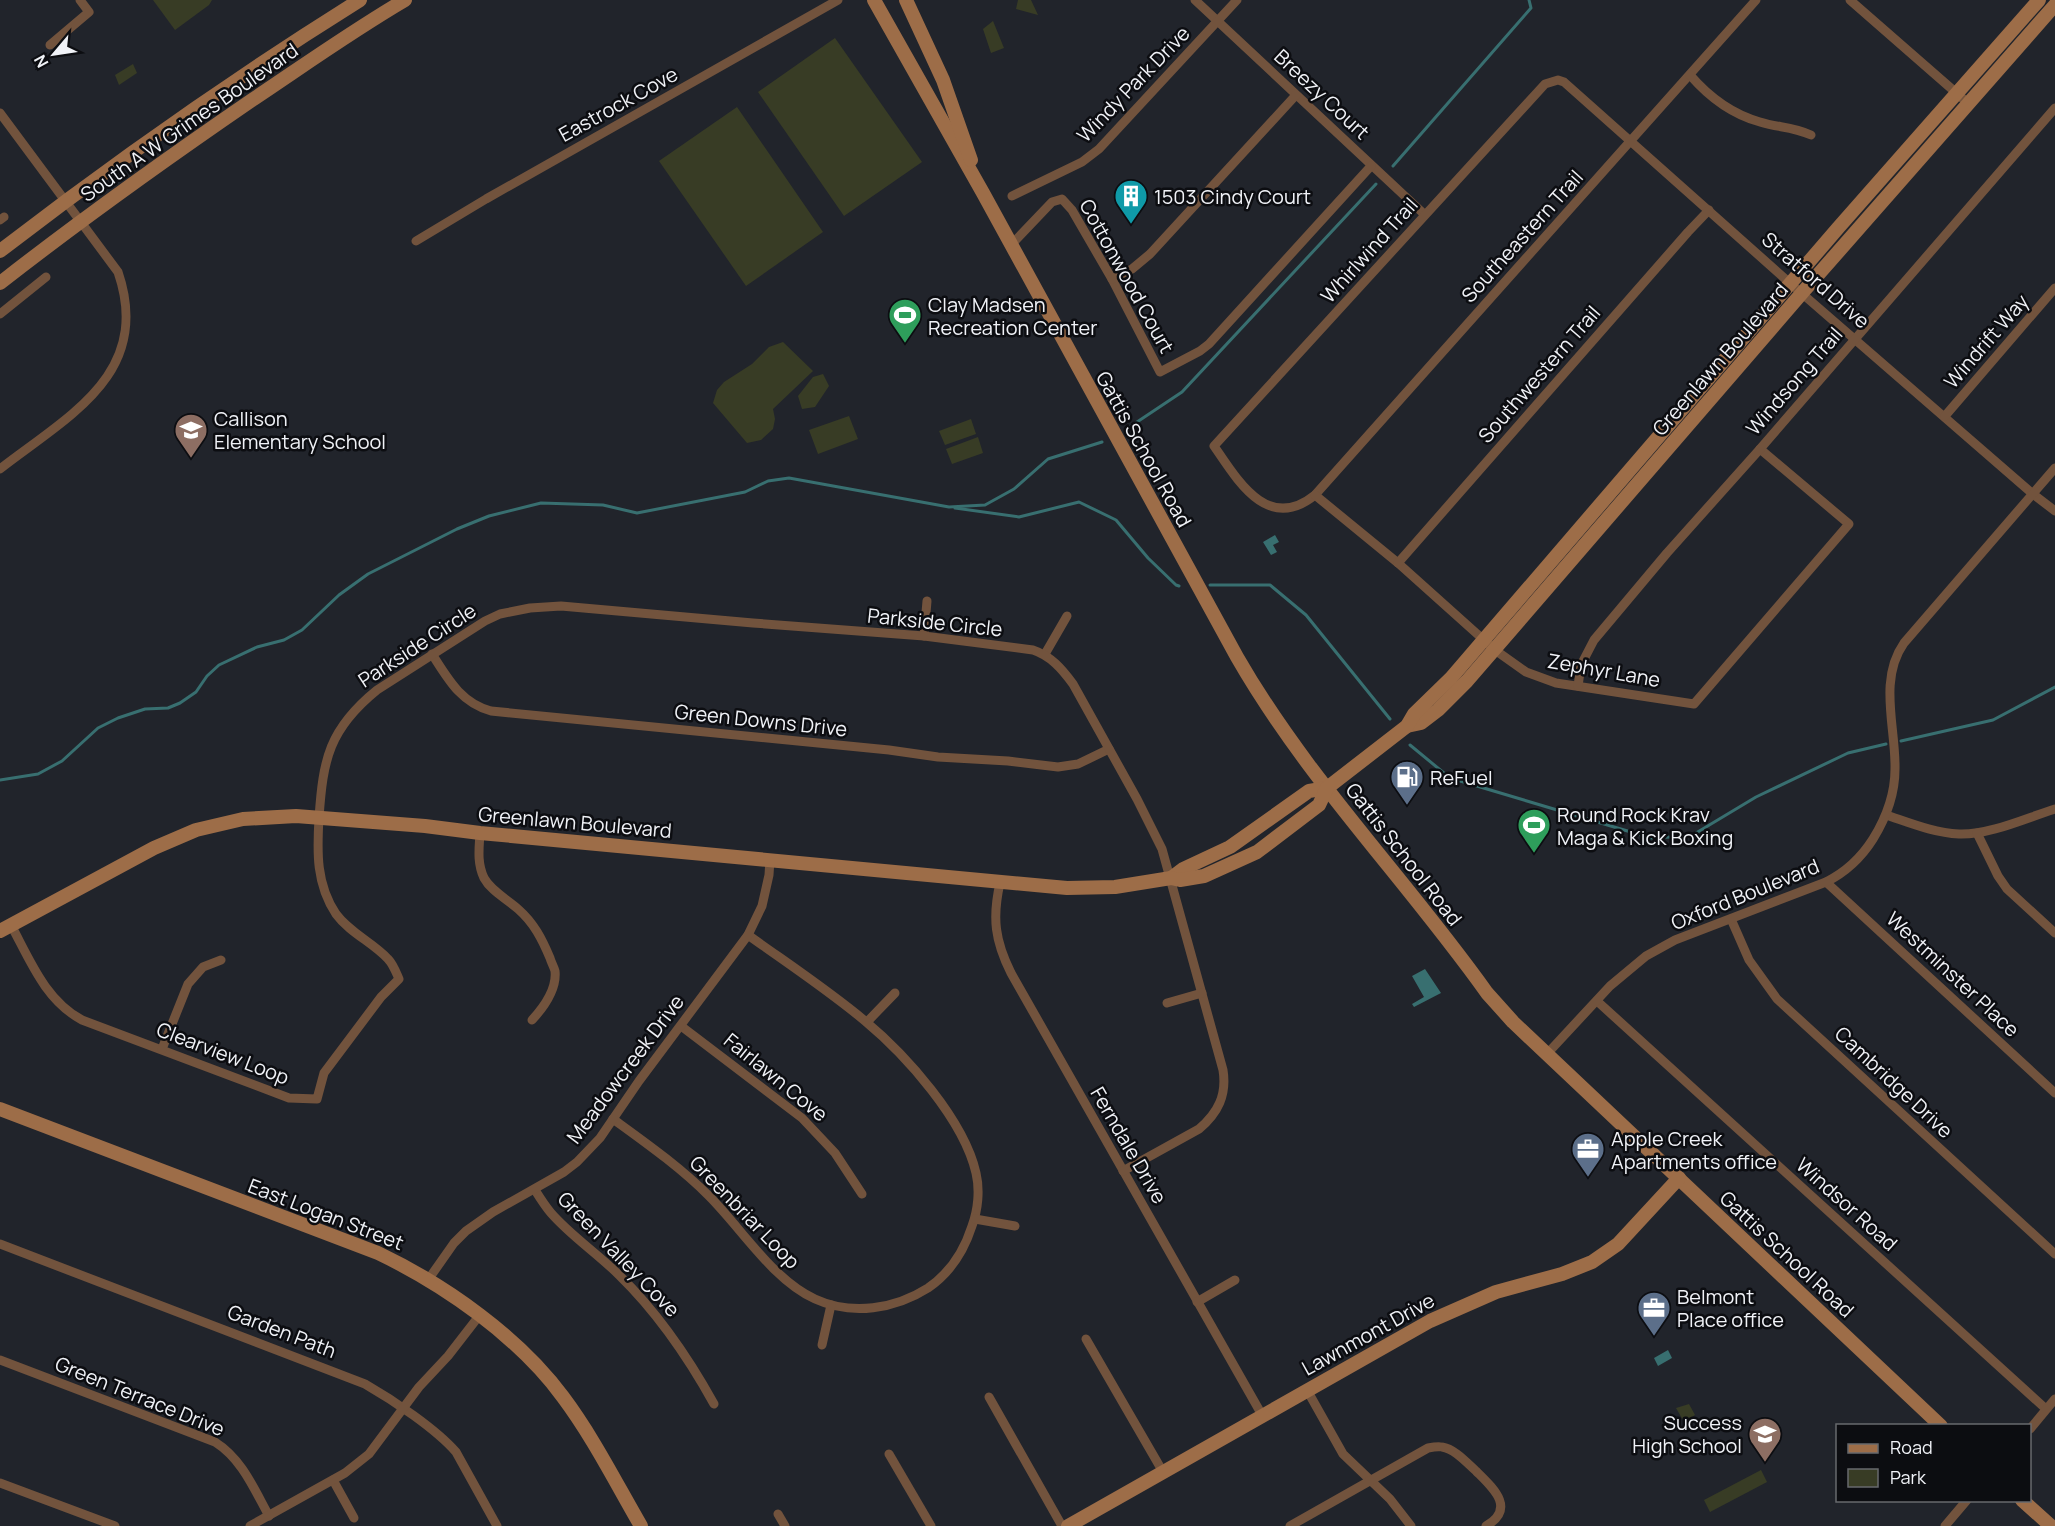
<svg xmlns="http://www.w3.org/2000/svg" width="2055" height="1526" viewBox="0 0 2055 1526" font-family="Manrope,sans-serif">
  <rect width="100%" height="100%" fill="#21242b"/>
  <g fill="#383c25">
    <path d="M153 0H212L209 5 175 30Z"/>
    <path d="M1018 0H1031L1038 15 1016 9Z"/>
    <path d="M993 21 1004 48 991 53 983 29Z"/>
    <path d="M835 38 922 162 844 216 758 92Z"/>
    <path d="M133 64 137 73 119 85 115 75Z"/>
    <path d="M737 107 823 232 746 286 659 161Z"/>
    <path d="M783 342 813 371 773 409 775 419 773 429 761 440 747 443 713 403 717 390 724 382 752 364 769 347Z"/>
    <path d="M823 374 829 386 815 407 802 409 798 396 813 377Z"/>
    <path d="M849 416 858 439 818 454 809 430Z"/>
    <path d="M971 419 976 434 945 445 939 431Z"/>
    <path d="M978 437 983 453 952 464 946 449Z"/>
    <path d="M1689 1404 1695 1415 1684 1422 1676 1408Z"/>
    <path d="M1761 1470 1767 1482 1710 1512 1704 1500Z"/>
  </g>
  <g fill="#386f70">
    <path d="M1275 535 1279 542 1273 545 1277 552 1271 555 1263 542Z"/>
    <path d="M1425 969 1441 993 1414 1007 1412 1004 1424 997 1412 976Z"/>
    <path d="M1668 1350 1672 1358 1658 1366 1654 1358Z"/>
  </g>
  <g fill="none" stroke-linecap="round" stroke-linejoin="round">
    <g stroke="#386f70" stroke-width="3">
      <path d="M1393 166 1531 8 1529 0"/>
      <path d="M1128 428 1182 392 1376 184"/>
      <path d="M955 508 1019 517 1079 502 1116 520 1148 558 1176 585 1179 586"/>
      <path d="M1210 585H1270L1306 615 1390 719"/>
      <path d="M1901 741 1993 720 2055 687"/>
      <path d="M1410 745 1450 778 1651 838 1691 836 1756 797 1848 753 1886 744"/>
      <path d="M0 780 38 774 62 761 98 728 118 718 145 709 168 708 180 703 196 692 207 676 219 665 257 647 284 640 302 630 339 595 368 574 457 529 489 516 541 503 603 505 637 513 745 492 768 481 789 478 949 507 985 505 1014 489 1048 459 1102 442"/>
    </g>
    <g stroke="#72533d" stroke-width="9">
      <path d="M1195 0 1424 214"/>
      <path d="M1756 0C1609 165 1462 330 1315 495 1268 533 1238 481 1214 446L1545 84 1558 80 1564 82 1791 284 2033 494 2055 511"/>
      <path d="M1850 0 1969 104"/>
      <path d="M50 45 89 12 80 0"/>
      <path d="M1690 75C1709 97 1731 114 1760 122 1779 128 1791 126 1811 135"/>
      <path d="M0 113 118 272C153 374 68 416 0 469"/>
      <path d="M1012 196 1082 162 1099 149 1237 0"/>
      <path d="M0 220 4 217"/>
      <path d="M416 241 486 199 838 0"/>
      <path d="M1011 245 1052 202 1062 199 1072 210 1112 279 1160 372 1200 351 1209 344 1371 166"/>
      <path d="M1112 279 1132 269 1150 254 1296 95"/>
      <path d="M0 314 46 277"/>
      <path d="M1945 416 2055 288"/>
      <path d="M1315 495 1398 563 1495 650 1526 672 1556 683 1694 704 1849 524 1760 449"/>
      <path d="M1398 563 1688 232 1709 210"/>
      <path d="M924 636 927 601"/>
      <path d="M432 654C448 679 461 703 491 711L889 750 938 757 1008 761 1058 767 1078 764 1109 749"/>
      <path d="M1045 654 1067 616"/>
      <path d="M1578 686 1581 665 1594 640 1667 553 1760 449 2055 108"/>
      <path d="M1886 815C1910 823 1934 833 1959 834 1990 835 2026 818 2055 809"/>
      <path d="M480 833C479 849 477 863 484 878 491 891 507 899 518 909 534 923 542 939 550 958 551 962 554 967 555 971 557 989 543 1008 532 1020"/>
      <path d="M1977 833 1998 876 2007 889 2055 933"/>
      <path d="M1826 882 2055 1093"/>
      <path d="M1000 883C992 918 995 941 1011 973L1262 1415"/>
      <path d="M1731 919 1749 960 1777 999 2055 1254"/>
      <path d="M11 925C30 960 45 1000 82 1020L289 1098 317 1099 324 1073 381 997 399 979C396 972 393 964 388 959 372 942 350 933 336 914 316 884 317 852 319 818 323 759 329 729 377 690L485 621 500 614 530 608 561 606 753 623 924 636 1033 650C1051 656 1062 669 1073 684L1137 799 1162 849 1223 1070C1227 1095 1218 1113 1199 1129L1123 1171"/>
      <path d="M1597 1001 2046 1409"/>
      <path d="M1167 1003 1202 993"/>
      <path d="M867 1022 895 993"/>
      <path d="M681 1026 802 1118 835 1153 862 1194"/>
      <path d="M162 1049 188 984 203 967 221 960"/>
      <path d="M1546 1055 1610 986 1646 956 1675 940 1826 882C1846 872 1861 858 1873 839 1886 818 1895 795 1895 769 1896 728 1878 680 1904 643L2055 468"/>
      <path d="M613 1119C646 1143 680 1167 709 1196 742 1229 773 1280 815 1299 852 1316 895 1309 928 1288 950 1273 964 1251 972 1226 978 1210 980 1190 976 1173 964 1120 906 1055 865 1021 828 990 787 963 748 935"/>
      <path d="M535 1190C540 1198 545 1206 551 1213 571 1236 597 1253 619 1275 658 1313 688 1357 714 1404"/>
      <path d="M975 1219 1015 1226"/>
      <path d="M0 1244 365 1384C393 1400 436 1429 456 1452L497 1526"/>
      <path d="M428 1280 454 1243 466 1231 493 1212 564 1172 577 1162 600 1138 639 1081 748 935 762 906 769 875 770 859"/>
      <path d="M1197 1302 1235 1280"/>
      <path d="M1086 1339 1163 1472"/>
      <path d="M822 1345 831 1305"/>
      <path d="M0 1360 215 1442C242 1459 254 1489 269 1516"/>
      <path d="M1307 1390 1343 1454 1390 1499 1411 1526"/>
      <path d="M989 1397 1062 1526"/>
      <path d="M2030 1429 2055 1399"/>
      <path d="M889 1454 931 1526"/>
      <path d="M333 1480 354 1518"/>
      <path d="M0 1483 115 1526"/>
      <path d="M778 1514 785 1526"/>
      <path d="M250 1526 345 1473 369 1454 419 1387 448 1356 479 1316"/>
      <path d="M1290 1526 1428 1448C1433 1447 1438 1446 1442 1447 1455 1449 1467 1463 1476 1471 1492 1487 1517 1508 1486 1526"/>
      <path d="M1945 1526 1967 1500"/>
    </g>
    <g stroke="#9d6d48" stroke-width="14">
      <path d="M874 0 983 193 1237 657C1307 779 1406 879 1487 993L1513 1022 1941 1426"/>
      <path d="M906 0 943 80 971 160"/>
      <path d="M0 251C117 161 235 78 360 0"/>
      <path d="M0 283C82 219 166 159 252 100 303 66 352 31 405 0"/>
      <path d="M1407 726 1421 723 1438 710 1467 681 1802 293 2055 5"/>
      <path d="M1171 878 1183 869 1230 847 1309 791 1327 788"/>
      <path d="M0 931 154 848 196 830 243 819 296 816 425 826 480 833 1067 888 1115 887 1171 878 1180 880 1204 876 1257 852 1319 805 1327 788 1407 726 1414 714 1451 678 1838 228 2039 0"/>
      <path d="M0 1109 378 1253C445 1285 519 1337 563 1397 593 1437 616 1483 641 1526"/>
      <path d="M2022 1500 2051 1526"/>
      <path d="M1068 1526 1430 1321 1496 1292 1562 1274 1592 1262 1618 1244 1679 1178"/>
    </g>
  </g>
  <defs>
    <g id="building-pin" transform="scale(1.725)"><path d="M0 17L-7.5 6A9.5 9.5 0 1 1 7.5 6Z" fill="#0f9aa8" stroke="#0c0d11"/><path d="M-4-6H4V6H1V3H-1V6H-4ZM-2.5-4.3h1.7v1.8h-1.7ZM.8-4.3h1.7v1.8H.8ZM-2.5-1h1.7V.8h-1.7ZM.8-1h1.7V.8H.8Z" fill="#fff"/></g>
    <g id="stadium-pin" transform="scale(1.725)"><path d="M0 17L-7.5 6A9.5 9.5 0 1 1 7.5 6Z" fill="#2e9e5b" stroke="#0c0d11"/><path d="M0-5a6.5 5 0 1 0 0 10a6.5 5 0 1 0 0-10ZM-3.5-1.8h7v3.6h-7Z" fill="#fff"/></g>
    <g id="school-pin" transform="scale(1.725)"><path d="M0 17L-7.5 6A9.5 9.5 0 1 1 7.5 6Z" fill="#8d6e63" stroke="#0c0d11"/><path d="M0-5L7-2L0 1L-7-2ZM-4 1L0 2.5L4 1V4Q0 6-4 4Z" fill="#fff"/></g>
    <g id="fuel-pin" transform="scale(1.725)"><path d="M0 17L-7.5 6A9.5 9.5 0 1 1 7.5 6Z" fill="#5c6f8a" stroke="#0c0d11"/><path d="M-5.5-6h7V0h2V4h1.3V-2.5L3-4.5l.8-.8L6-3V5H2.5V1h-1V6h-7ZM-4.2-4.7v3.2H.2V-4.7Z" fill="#fff"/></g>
    <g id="office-pin" transform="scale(1.725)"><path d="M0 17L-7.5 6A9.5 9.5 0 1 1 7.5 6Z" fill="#5c6f8a" stroke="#0c0d11"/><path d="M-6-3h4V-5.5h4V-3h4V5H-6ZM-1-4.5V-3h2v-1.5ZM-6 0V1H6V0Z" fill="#fff"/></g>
  </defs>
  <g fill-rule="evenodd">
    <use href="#building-pin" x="1131" y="196"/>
    <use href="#stadium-pin" x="905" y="315"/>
    <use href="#school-pin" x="191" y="430"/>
    <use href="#fuel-pin" x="1407" y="777"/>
    <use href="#stadium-pin" x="1534" y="825"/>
    <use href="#office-pin" x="1588" y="1149"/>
    <use href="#office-pin" x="1654" y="1308"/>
    <use href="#school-pin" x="1765" y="1434"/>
  </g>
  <g text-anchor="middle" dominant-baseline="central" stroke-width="5" stroke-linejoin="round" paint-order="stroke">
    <g font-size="20" fill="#f0f2f7" stroke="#0c0d11">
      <text transform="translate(1133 84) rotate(-46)">Windy Park Drive</text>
      <text transform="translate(1322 94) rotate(43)">Breezy Court</text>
      <text transform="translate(618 104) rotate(-29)">Eastrock Cove</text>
      <text transform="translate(189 122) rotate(-35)">South A W Grimes Boulevard</text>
      <text transform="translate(1522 236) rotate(-48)">Southeastern Trail</text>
      <text transform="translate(1369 250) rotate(-48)">Whirlwind Trail</text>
      <text transform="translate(1127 276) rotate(61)">Cottonwood Court</text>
      <text transform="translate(1816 280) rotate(41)">Stratford Drive</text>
      <text transform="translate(1986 341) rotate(-49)">Windrift Way</text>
      <text transform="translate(1720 359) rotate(-49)">Greenlawn Boulevard</text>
      <text transform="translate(1539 374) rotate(-49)">Southwestern Trail</text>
      <text transform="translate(1794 381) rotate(-49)">Windsong Trail</text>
      <text transform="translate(1144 449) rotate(61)">Gattis School Road</text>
      <text transform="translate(935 622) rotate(6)">Parkside Circle</text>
      <text transform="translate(417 645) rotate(-33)">Parkside Circle</text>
      <text transform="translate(1604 670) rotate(10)">Zephyr Lane</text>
      <text transform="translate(761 720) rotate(6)">Green Downs Drive</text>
      <text transform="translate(575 822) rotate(5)">Greenlawn Boulevard</text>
      <text transform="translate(1404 854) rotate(52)">Gattis School Road</text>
      <text transform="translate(1745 894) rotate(-22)">Oxford Boulevard</text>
      <text transform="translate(1953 974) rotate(43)">Westminster Place</text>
      <text transform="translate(223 1053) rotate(21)">Clearview Loop</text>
      <text transform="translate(625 1069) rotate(-53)">Meadowcreek Drive</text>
      <text transform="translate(776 1077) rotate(39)">Fairlawn Cove</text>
      <text transform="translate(1894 1082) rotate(43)">Cambridge Drive</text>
      <text transform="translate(1129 1145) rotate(60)">Ferndale Drive</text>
      <text transform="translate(1847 1204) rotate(42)">Windsor Road</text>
      <text transform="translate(745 1212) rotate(46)">Greenbriar Loop</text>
      <text transform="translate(326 1214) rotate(21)">East Logan Street</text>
      <text transform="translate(619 1254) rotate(46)">Green Valley Cove</text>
      <text transform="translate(1787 1254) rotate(43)">Gattis School Road</text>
      <text transform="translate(282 1331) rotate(21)">Garden Path</text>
      <text transform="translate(1368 1334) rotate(-29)">Lawnmont Drive</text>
      <text transform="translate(140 1396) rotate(22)">Green Terrace Drive</text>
    </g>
    <g font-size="20" fill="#f0f2f7" stroke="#0c0d11" text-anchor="start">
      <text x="1154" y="196">1503 Cindy Court</text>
      <text x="928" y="304">Clay Madsen<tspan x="928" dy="23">Recreation Center</tspan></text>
      <text x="214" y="418">Callison<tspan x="214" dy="23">Elementary School</tspan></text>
      <text x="1430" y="777">ReFuel</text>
      <text x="1557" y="814">Round Rock Krav<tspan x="1557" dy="23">Maga &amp; Kick Boxing</tspan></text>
      <text x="1611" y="1138">Apple Creek<tspan x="1611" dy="23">Apartments office</tspan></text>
      <text x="1677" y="1296">Belmont<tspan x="1677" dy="23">Place office</tspan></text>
      <text x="1742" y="1422" text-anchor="end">Success<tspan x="1742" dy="23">High School</tspan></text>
    </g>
  </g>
  <rect x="1836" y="1424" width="195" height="78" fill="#0c0d11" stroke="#67696d" stroke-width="1.5"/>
  <rect x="1848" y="1444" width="30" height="9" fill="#9d6d48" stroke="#67696d" stroke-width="1.5"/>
  <text x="1890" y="1454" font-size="18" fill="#f0f2f7">Road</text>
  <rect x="1848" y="1469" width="30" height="18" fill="#383c25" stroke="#67696d" stroke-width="1.5"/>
  <text x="1890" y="1484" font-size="18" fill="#f0f2f7">Park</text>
  <g transform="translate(54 54) rotate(241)" stroke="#0c0d11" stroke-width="4.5" paint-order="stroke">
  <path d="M0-4.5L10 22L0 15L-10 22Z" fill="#f0f2f7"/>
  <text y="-9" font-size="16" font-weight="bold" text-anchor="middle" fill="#f0f2f7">N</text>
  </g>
</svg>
